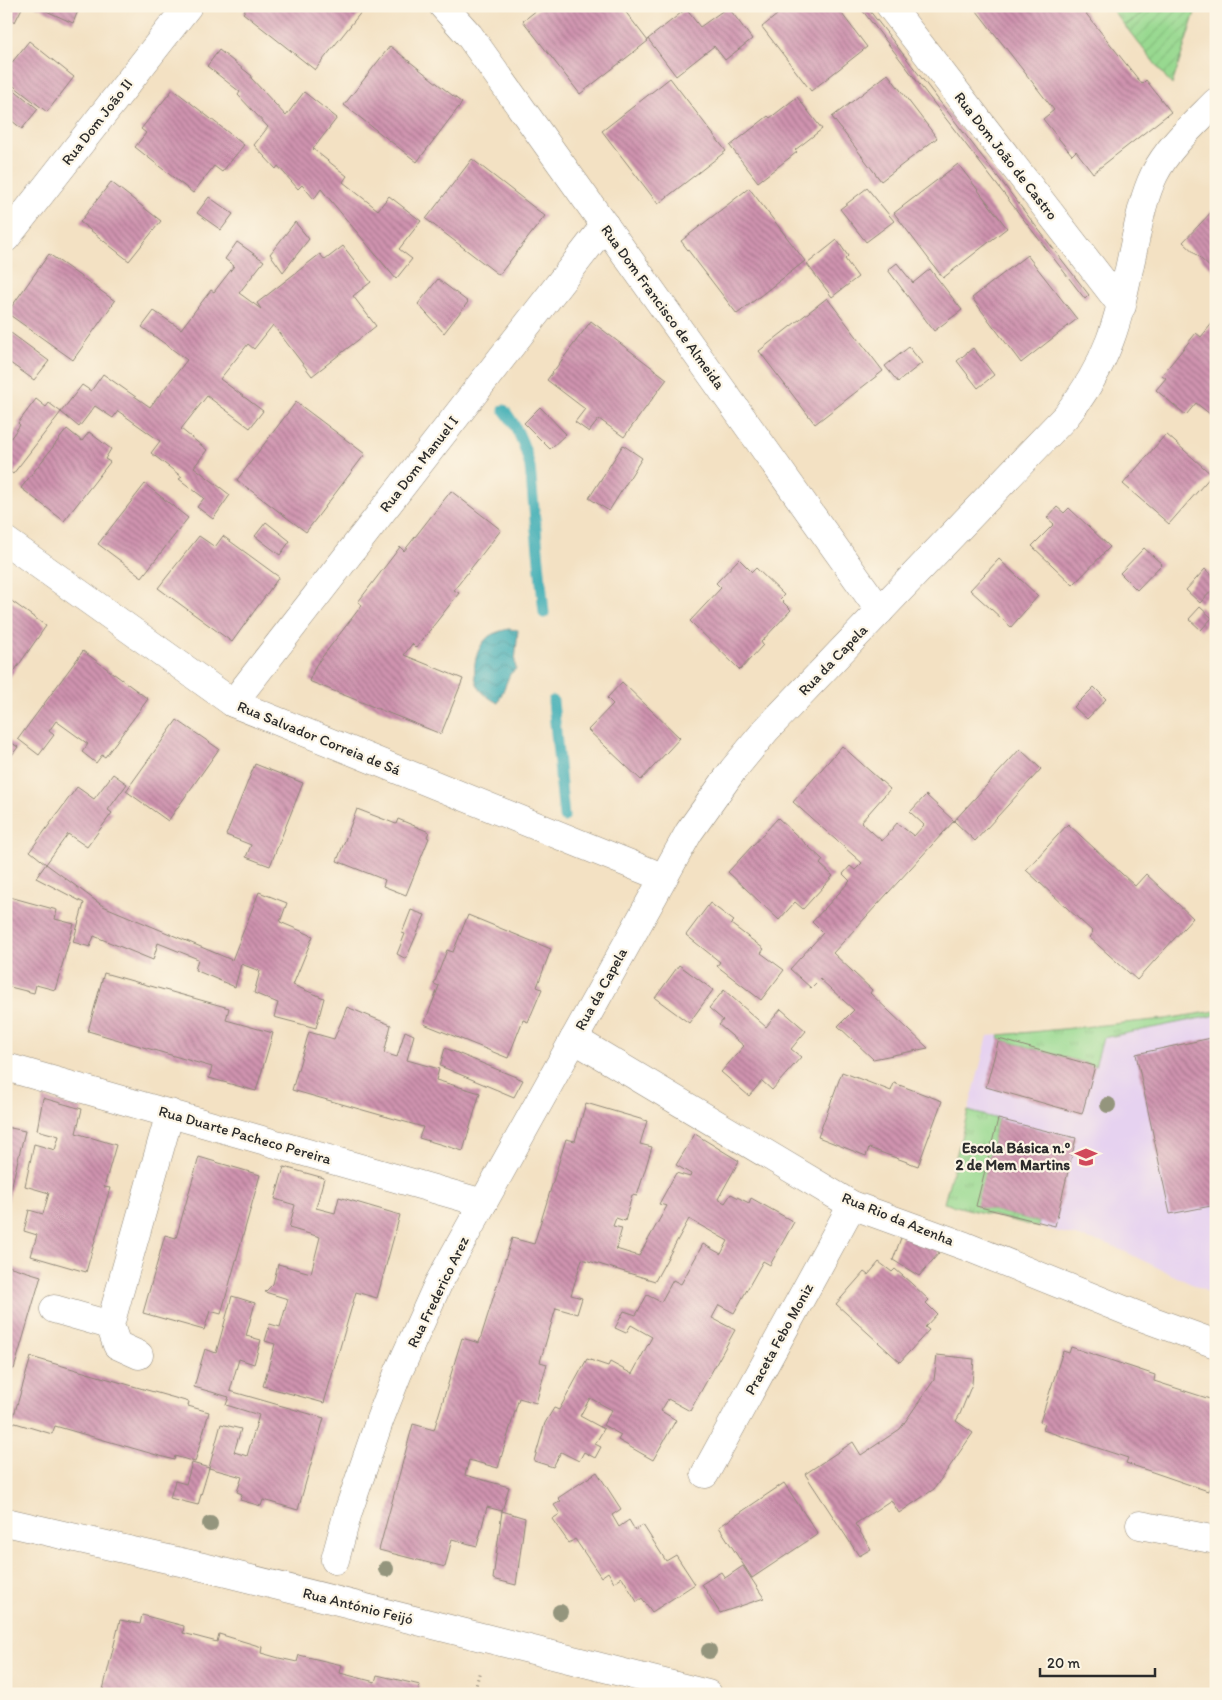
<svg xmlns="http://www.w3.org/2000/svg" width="1222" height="1700" viewBox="0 0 1222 1700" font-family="Itim,sans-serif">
  <defs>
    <pattern id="grass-tufts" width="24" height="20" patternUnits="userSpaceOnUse" patternTransform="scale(1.25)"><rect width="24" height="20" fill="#98d990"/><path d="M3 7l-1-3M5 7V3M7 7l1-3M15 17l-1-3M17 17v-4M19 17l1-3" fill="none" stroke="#83ba7c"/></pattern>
    <pattern id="park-crowns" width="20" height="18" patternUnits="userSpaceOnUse" patternTransform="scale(1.25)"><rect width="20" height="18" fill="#98d990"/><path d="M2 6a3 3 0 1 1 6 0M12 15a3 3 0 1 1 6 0" fill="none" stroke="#83ba7c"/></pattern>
    <pattern id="garden-furrows" width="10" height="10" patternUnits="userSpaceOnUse" patternTransform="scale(1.25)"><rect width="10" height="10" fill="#98d990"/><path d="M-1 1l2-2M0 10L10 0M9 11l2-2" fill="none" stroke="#83ba7c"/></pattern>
    <pattern id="water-waves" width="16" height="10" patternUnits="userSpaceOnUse" patternTransform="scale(1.25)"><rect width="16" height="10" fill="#3aacb4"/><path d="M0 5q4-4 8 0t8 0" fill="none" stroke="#318c93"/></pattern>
    <pattern id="building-back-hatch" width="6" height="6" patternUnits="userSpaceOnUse" patternTransform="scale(1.25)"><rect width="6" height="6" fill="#cf93af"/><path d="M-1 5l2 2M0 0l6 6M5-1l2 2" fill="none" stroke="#a8788f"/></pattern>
  </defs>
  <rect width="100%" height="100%" fill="#fcf5e5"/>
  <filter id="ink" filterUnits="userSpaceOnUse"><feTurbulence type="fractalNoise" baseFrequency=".02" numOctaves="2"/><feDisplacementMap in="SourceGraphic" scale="10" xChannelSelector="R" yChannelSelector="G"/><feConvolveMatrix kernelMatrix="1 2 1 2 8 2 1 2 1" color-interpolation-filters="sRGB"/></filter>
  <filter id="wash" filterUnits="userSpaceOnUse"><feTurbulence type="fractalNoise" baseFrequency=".0096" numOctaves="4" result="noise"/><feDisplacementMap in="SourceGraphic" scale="20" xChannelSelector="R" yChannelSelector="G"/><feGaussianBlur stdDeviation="1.12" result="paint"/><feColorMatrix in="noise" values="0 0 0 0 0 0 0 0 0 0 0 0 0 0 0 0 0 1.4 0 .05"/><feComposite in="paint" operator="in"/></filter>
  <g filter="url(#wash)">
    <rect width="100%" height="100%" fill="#f3e1c3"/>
    <path fill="#e6d2f0" d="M1216 1011V1296L1111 1245 944 1203 988 1036 1165 1019Z"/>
    <g fill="url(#grass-tufts)" stroke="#62825e">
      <path d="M1216 1011V1015L1103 1038 1095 1066 999 1039 1000 1035 1165 1019Z"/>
      <path d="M968 1111 998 1119 977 1206 1039 1222 1038 1227 944 1203Z"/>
    </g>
    <path fill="url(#park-crowns)" stroke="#62825e" d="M1109 6H1151L1125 26Z"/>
    <path fill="url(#garden-furrows)" stroke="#62825e" d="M1151 6H1197L1172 85 1125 26Z"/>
    <path fill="url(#water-waves)" stroke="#326c70" d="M508 629 518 630 515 662 516 669 510 674 498 703C491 699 482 694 478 686 471 671 475 650 487 638 492 633 501 631 508 629Z"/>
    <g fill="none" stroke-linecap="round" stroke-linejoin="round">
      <g stroke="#3aacb4" stroke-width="11">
        <path d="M504 410C518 427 525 446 530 467L544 613"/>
        <path d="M553 701 564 817"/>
      </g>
    </g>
    <g id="blocks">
      <g fill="url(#building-back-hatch)">
        <path d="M6 6H23L15 22 6 17Z"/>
        <path d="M35 6H80L73 23Z"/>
        <path d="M248 6H355L362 11 315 70 243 13Z"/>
        <path d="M542 6H621L648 41 580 94 523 21Z"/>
        <path d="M788 6H836L867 47 811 91 762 27Z"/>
        <path d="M859 6H866L1089 295 1085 299Z"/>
        <path d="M973 6H1080L1142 84 1146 80 1171 112 1093 173 1076 151 1072 155 1043 119 1054 110Z"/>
        <path d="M728 7 752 39 725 60 714 46 676 76 648 39 686 9 700 27Z"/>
        <path d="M29 41 74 77 47 112 6 80V70Z"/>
        <path d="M390 46 462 103 417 162 344 105Z"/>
        <path d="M219 50 252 76 251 78 286 116 304 92 337 118 313 149 347 176 343 182 378 210 389 196 421 221 399 249 412 259 396 279 321 189 314 199 302 185 298 189 278 166 276 169 254 145 268 127 238 95 240 92 207 66Z"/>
        <path d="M888 74 937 138 881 181 832 117Z"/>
        <path d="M670 78 726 151 658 204 602 131Z"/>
        <path d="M6 83 38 109 22 129 6 116Z"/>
        <path d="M173 89 244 145 222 172 214 166 193 193 135 147 146 133 141 129Z"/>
        <path d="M797 97 822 129 795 150 797 152 758 182 730 146 768 116 770 118Z"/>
        <path d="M472 159 545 216 499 275 426 219Z"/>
        <path d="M958 164 1007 228 943 278 894 213Z"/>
        <path d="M111 182 161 221 129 261 80 222Z"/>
        <path d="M749 188 805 261 737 314 681 241Z"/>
        <path d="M867 188 894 221 866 242 840 209Z"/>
        <path d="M209 197 233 214 221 230 197 213Z"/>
        <path d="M1216 207V273L1183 242Z"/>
        <path d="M295 222 309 239 283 272 270 254Z"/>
        <path d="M837 240 848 256 845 259 858 277 832 297 807 264Z"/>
        <path d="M237 242 264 261 239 293 261 309 257 303 320 254 325 260 343 246 371 282 353 296 376 326 312 376 273 325 254 349 248 344 220 379 263 411 250 428 207 396 181 429 207 450 194 467 230 495 213 519 197 507 204 498 179 479 182 477 151 453 160 441 118 411 113 418 95 406 79 427 61 412 82 385 91 391 103 374 150 407 187 360 142 327 154 311 181 329 211 290 214 292 234 266 225 259Z"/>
        <path d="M49 254 115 301 73 360 7 313Z"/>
        <path d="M1027 255 1077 319 1021 363 972 298Z"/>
        <path d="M897 263 913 283 930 269 962 310 934 331 888 270Z"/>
        <path d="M438 279 468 302 444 333 418 304Z"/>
        <path d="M827 298 883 371 815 424 759 351Z"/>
        <path d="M591 321 667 379 624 437 599 419 589 432 575 422 585 409 547 380Z"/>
        <path d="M1214 321 1216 322V417L1215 418 1196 403 1186 415 1156 390 1166 378 1162 375 1196 333 1201 337Z"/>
        <path d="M11 333 49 361 34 380 6 360V340Z"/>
        <path d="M909 347 922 363 898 382 885 366Z"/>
        <path d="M973 348 994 375 978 388 957 361Z"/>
        <path d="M36 399 46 407 49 403 61 412 13 474 6 469V436L10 439 20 425 18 423Z"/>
        <path d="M296 402 365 454 306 532 237 480Z"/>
        <path d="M540 407 566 434 550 449 524 423Z"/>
        <path d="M67 429 82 441 89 432 111 449 105 459 110 462 64 521 21 488Z"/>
        <path d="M1166 434 1212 475 1169 524 1123 484Z"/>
        <path d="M623 445 642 458 609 511 589 498Z"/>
        <path d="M145 484 188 518 142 577 98 544Z"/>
        <path d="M451 491 501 530 454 590 459 593 416 648 412 644 404 655 463 679 441 734 309 681 316 665 362 605 358 602 400 547 404 551Z"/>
        <path d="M1057 507 1064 513 1069 508 1110 547 1073 585 1032 546 1054 524 1047 518Z"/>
        <path d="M266 522 290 541 280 555 255 536Z"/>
        <path d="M199 536 215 547 223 536 279 577 232 642 158 588Z"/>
        <path d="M1144 548 1162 564 1137 590 1120 573Z"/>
        <path d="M739 559 752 572 756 568 784 595 780 599 791 610 761 642 763 645 740 670 690 621 721 588 716 583Z"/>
        <path d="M999 559 1038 596 1011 627 970 590Z"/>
        <path d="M1205 569 1216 579V586L1200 603 1186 590Z"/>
        <path d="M6 597 46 626 6 683Z"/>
        <path d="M1200 607 1212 618 1201 630 1189 619Z"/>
        <path d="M83 651 148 699 105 757 102 755 96 763 82 752 88 744 56 721 49 731 54 735 39 755 18 739Z"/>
        <path d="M622 682 680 738 641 780 588 730 613 704 607 698Z"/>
        <path d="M1094 687 1106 699 1087 719 1074 707Z"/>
        <path d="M177 720 219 749 168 821 126 791Z"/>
        <path d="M6 739 18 747 6 763Z"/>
        <path d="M842 746 890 789 861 822 882 841 897 823 914 836 924 825 910 812 926 795 954 821 833 953 872 990 870 993 928 1048 873 1059 838 1026 854 1010 820 979 811 988 790 969 823 933 812 922 850 881 843 874 850 866 855 870 862 863 793 802Z"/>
        <path d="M1020 749 1041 769 975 841 954 821Z"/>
        <path d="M255 764 303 783 270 866 246 857 251 845 226 835Z"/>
        <path d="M113 774 127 784 108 810 112 813 87 847 68 834 46 864 30 851 77 787 94 799Z"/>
        <path d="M357 809 396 824 398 819 429 832 427 837 429 838 406 895 383 886 385 880 337 861Z"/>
        <path d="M778 818 823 860 820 864 833 876 803 909 795 902 779 920 728 872Z"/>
        <path d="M1068 824 1135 886 1146 874 1193 918 1137 980 1089 937 1093 932 1026 870Z"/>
        <path d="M46 864 103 906 232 960 259 892 287 903 280 922 313 936 293 985 324 998 316 1028 274 1017 278 1003 254 993 260 971 241 964 235 987 195 970 198 959 158 943 153 960 94 936 90 947 73 942 84 903 36 878Z"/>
        <path d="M6 896 57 910 55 919 74 924 55 990 36 985 34 993 6 986Z"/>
        <path d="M710 903 734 921 731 924 764 949 761 953 784 970 761 1000 717 966 720 962 686 935Z"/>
        <path d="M411 910 425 915 406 959 397 954 405 934 402 933Z"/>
        <path d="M468 915 551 949 537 987 542 989 528 1022 523 1020 508 1058 424 1024 439 986 434 984 447 950 453 952Z"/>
        <path d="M679 965 713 990 689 1023 655 998Z"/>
        <path d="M104 973 229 1008 226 1020 273 1033 256 1091 209 1078 212 1067 88 1031Z"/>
        <path d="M724 990 766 1027 781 1009 806 1031 791 1049 801 1057 772 1090 762 1081 749 1096 721 1072 744 1046 719 1025 723 1020 709 1008Z"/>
        <path d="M347 1007 391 1025 384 1053 397 1057 405 1031 414 1035 407 1060 439 1069 436 1080 480 1093 463 1151 419 1138 423 1127 292 1090 309 1032 334 1039Z"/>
        <path d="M1216 1037V1205L1170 1214 1136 1054Z"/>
        <path d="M999 1039 1095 1066 1082 1114 986 1087Z"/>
        <path d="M445 1048 523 1080 514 1097 440 1066Z"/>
        <path d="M842 1072 891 1091 894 1083 942 1101 918 1166 869 1148 866 1156 818 1137Z"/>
        <path d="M43 1098 82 1109 76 1133 116 1145 104 1187 110 1188 86 1272 31 1256 37 1235 24 1231 29 1210 43 1214 49 1193 25 1186 34 1144 55 1150 59 1136 37 1130Z"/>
        <path d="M586 1103 647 1121 640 1144 652 1147 637 1196 632 1195 625 1221 616 1218 613 1226 622 1228 616 1249 639 1256 667 1206 659 1204 676 1173 690 1177 691 1174 676 1165 695 1134 739 1161 718 1199 725 1203 731 1194 749 1203 751 1198 794 1222 770 1265 763 1261 734 1313 719 1305 712 1318 735 1330 690 1411 668 1399 661 1411 676 1420 653 1460 618 1440 621 1435 603 1425 612 1410 590 1398 580 1416 604 1429 595 1444 601 1447 595 1458 584 1452 579 1461 561 1452 553 1467 534 1461 545 1423 554 1408 559 1410 587 1359 608 1366 610 1362 632 1374 652 1337 631 1325 626 1333 615 1328 624 1311 636 1315 647 1295 661 1302 673 1280 681 1284 703 1244 721 1254 728 1241 689 1219 655 1281 582 1259 571 1295 582 1298 577 1314 556 1308 540 1362 547 1364 536 1403 519 1398 498 1468 469 1460 465 1475 509 1487 502 1511 487 1507 477 1546 452 1539 445 1567 379 1550 413 1424 434 1430 462 1338 479 1343 512 1238 534 1244 566 1139 575 1141Z"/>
        <path d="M998 1119 1076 1138 1055 1226 976 1206Z"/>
        <path d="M6 1127 25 1131 7 1205H6Z"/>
        <path d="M199 1157 260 1175 221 1314 210 1311 204 1330 143 1313 165 1235 176 1238Z"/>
        <path d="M284 1167 324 1178 316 1208 335 1213 339 1197 400 1215 377 1298 356 1292 324 1403 263 1386 275 1344 265 1341 270 1324 280 1327 288 1299 265 1292 273 1284 278 1264 311 1273 320 1237 289 1228 295 1205 275 1199Z"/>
        <path d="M902 1235 937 1249 939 1253 919 1276 893 1260Z"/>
        <path d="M879 1262 892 1272 895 1269 912 1284 929 1300 926 1303 937 1314 925 1327 929 1330 900 1362 836 1304 864 1272 868 1275Z"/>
        <path d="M8 1266 41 1276 14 1369 6 1367V1275Z"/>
        <path d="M232 1296 255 1303 246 1336 261 1340 254 1364 239 1359 230 1391 324 1418 298 1510 263 1500 261 1506 240 1500 242 1494 237 1492 242 1477 209 1468 198 1505 170 1498 175 1481 186 1484 192 1463 209 1468 221 1424 241 1429 234 1452 247 1456 259 1415 226 1405 229 1397 194 1387 205 1349 216 1353Z"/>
        <path d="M1071 1347 1155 1375 1154 1381 1216 1401V1483L1212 1482 1208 1491 1126 1463 1128 1458 1043 1430 1045 1424 1040 1422 1063 1351 1069 1353Z"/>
        <path d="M937 1355 974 1359 972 1384 960 1414 956 1421 973 1433 934 1489 899 1513 891 1500 855 1524 871 1549 859 1556 805 1474 853 1442 861 1455 900 1429 934 1380Z"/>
        <path d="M31 1357 189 1402 188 1406 209 1412 195 1462 175 1456 174 1460 55 1426 52 1434 12 1422Z"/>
        <path d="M597 1472 621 1509 612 1515 619 1527 629 1520 635 1530 643 1525 666 1561 676 1555 695 1584 652 1612 642 1598 637 1602 622 1577 614 1582 608 1572 601 1577 575 1539 569 1543 552 1519 560 1514 554 1505 561 1501 558 1498Z"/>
        <path d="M784 1483 818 1534 752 1578 719 1527Z"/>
        <path d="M502 1511 525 1518 516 1585 493 1579Z"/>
        <path d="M743 1566 764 1598 720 1613 702 1584 721 1572 725 1578Z"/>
        <path d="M142 1615 184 1626 183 1633 217 1642 219 1634 262 1647 261 1653 279 1658 297 1662 299 1655 342 1665 340 1673 375 1682 377 1675 420 1685 418 1694H102L120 1620 140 1624Z"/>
      </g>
    </g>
  </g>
  <g filter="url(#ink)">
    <use href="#blocks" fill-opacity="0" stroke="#8f8677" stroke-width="1"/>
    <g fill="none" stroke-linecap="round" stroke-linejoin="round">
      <g stroke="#8f8677" stroke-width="29">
        <g id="street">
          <path d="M443 6 469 35 880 611"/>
          <path d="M890 6 1122 306"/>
          <path d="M6 238 188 6"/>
          <path d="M6 541 233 703 662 877"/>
          <path d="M233 703 605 225"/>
          <path d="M574 1039 852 1205 965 1246 1139 1316 1216 1344"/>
          <path d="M6 1067 483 1203"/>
          <path d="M54 1309 110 1325"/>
          <path d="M139 1355 117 1345 110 1325 170 1113"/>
          <path d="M705 1474 852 1205"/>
          <path d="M1140 1525 1216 1540"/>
          <path d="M335 1560 348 1512 380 1419 398 1373 438 1284 689 832 733 770 766 730 1066 416C1110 361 1118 321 1132 255 1138 228 1142 200 1154 175 1168 147 1194 124 1216 102"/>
        </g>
      </g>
      <g stroke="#8f8677" stroke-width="29">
        <path id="secondary" d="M6 1522 207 1568 708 1694"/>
      </g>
      <path stroke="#8f8677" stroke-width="3" stroke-dasharray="1 4" stroke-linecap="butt" d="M474 1694 480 1670"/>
      <use href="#street" stroke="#fff" stroke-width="28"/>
      <use href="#secondary" stroke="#fff" stroke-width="28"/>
    </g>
    <g fill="#94957d">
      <circle cx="1108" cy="1105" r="8"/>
      <circle cx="210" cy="1524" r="8"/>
      <circle cx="386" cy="1569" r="8"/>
      <circle cx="560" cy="1612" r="8"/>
      <circle cx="709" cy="1651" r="8"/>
    </g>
  </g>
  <defs>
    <g id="school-bare" transform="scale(1.725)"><path d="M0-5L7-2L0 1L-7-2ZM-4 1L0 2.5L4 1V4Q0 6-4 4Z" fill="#d1495b" stroke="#fcf5e5" stroke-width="2.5" paint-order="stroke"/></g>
  </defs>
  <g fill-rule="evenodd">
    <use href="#school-bare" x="1086" y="1157"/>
  </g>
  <g text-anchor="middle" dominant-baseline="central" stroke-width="4.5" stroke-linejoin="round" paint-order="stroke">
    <g font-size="15" fill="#2b2b2b" stroke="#fcf5e5">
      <text transform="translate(97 122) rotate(-52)">Rua Dom João II</text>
      <text transform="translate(1006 156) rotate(52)">Rua Dom João de Castro</text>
      <text transform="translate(663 307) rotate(54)">Rua Dom Francisco de Almeida</text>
      <text transform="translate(419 464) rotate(-52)">Rua Dom Manuel I</text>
      <text transform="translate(833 660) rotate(-46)">Rua da Capela</text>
      <text transform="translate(319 738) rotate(22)">Rua Salvador Correia de Sá</text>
      <text transform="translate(601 989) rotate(-61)">Rua da Capela</text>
      <text transform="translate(245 1135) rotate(16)">Rua Duarte Pacheco Pereira</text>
      <text transform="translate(898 1219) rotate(22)">Rua Rio da Azenha</text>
      <text transform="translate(438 1292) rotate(-64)">Rua Frederico Arez</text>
      <text transform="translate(779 1339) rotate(-61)">Praceta Febo Moniz</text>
      <text transform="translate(358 1606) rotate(14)">Rua António Feijó</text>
    </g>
    <g font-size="15" font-weight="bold" fill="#2b2b2b" stroke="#fcf5e5" text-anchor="end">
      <text x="1070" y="1148">Escola Básica n.º<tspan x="1070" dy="17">2 de Mem Martins</tspan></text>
    </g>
  </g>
  <rect width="1222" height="1700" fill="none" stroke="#fcf5e5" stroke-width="25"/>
  <path d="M1040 1668v8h115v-8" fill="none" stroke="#2b2b2b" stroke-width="2.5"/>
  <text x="1047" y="1668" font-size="15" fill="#2b2b2b" stroke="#fcf5e5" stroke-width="4" paint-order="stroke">20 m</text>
</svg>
